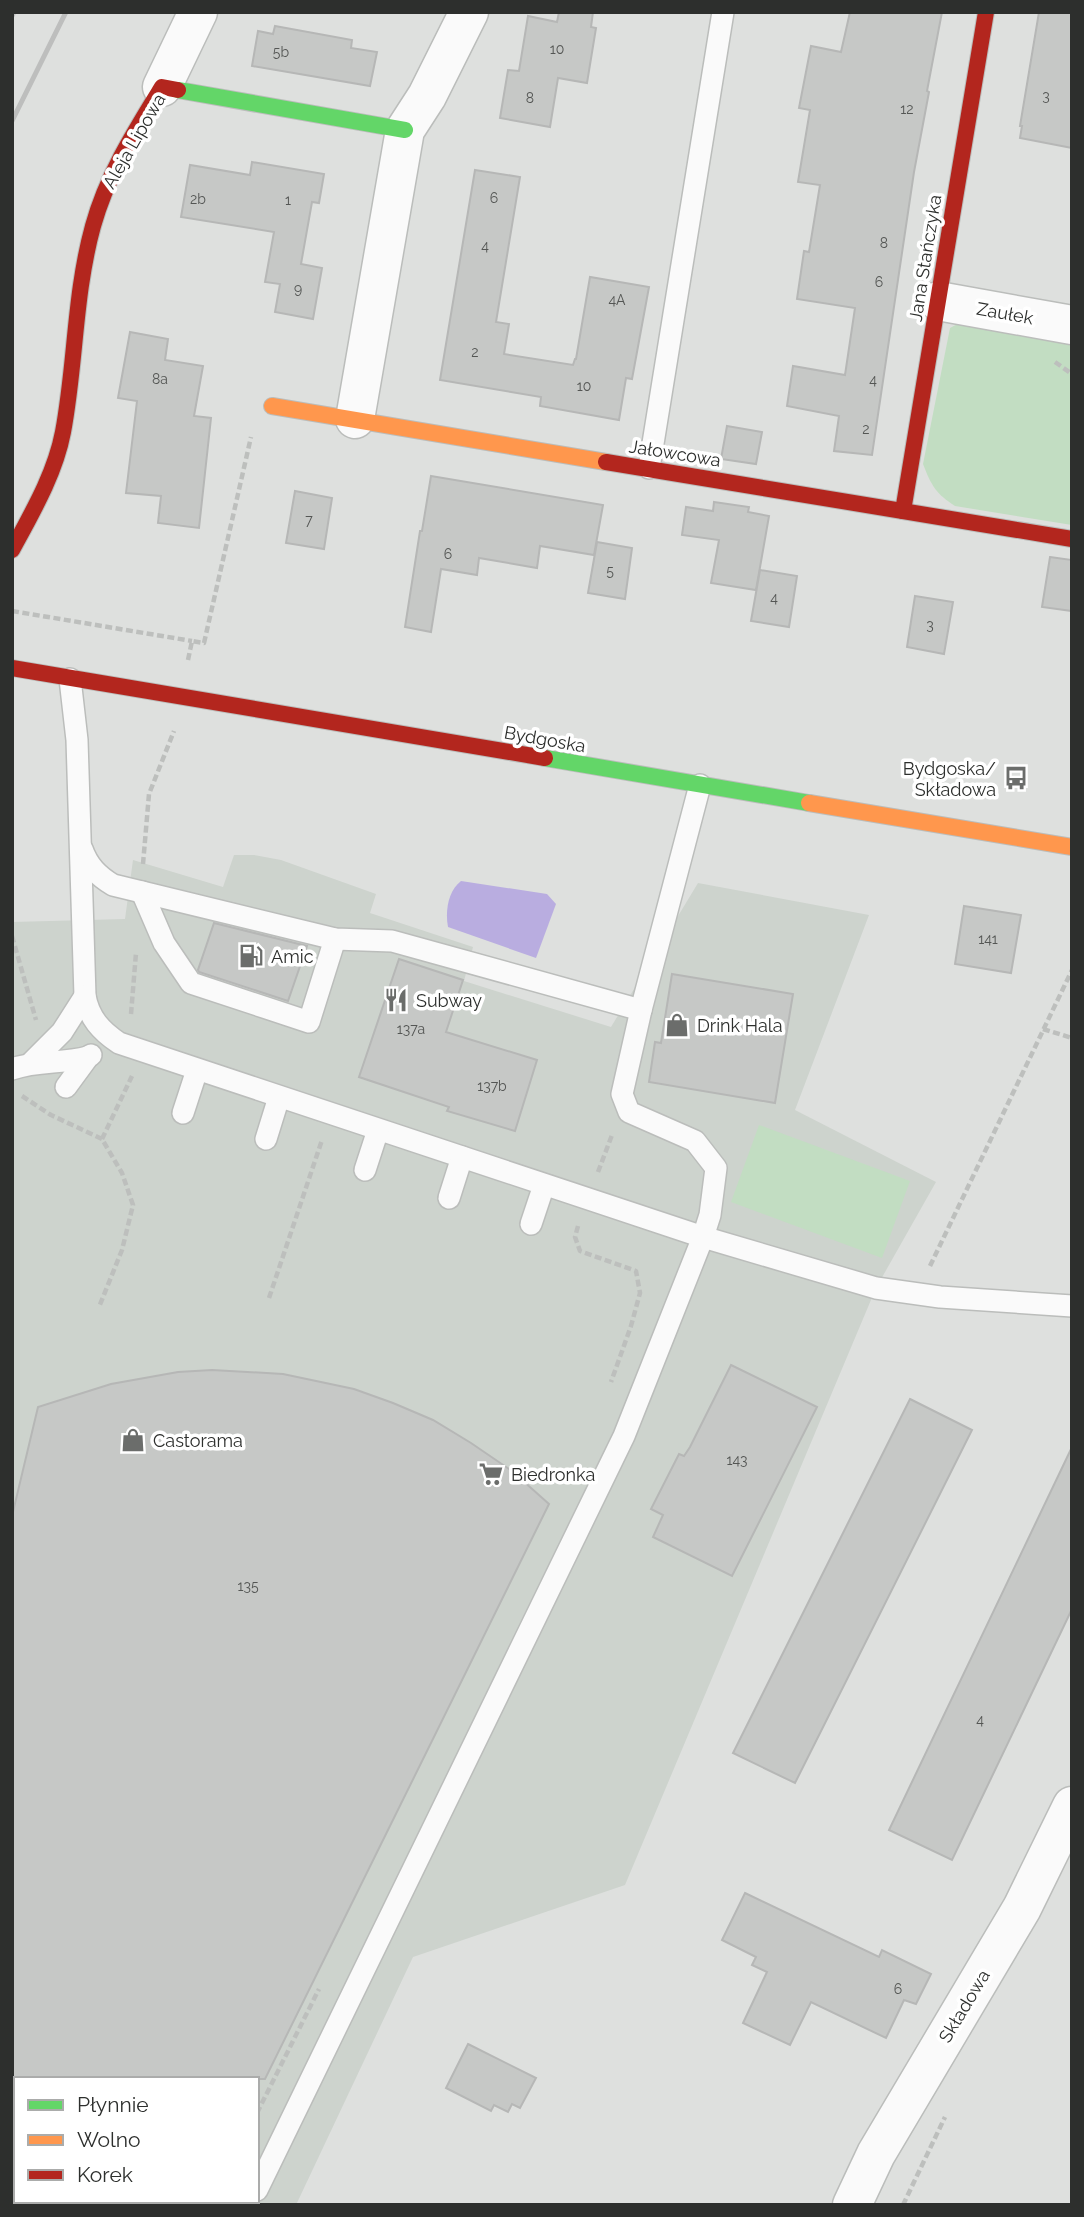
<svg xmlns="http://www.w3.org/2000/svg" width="1084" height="2217" viewBox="0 0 1084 2217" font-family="Raleway,sans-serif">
  <rect width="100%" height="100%" fill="#dee0de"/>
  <path fill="#cdd3cd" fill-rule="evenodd" d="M234 855H254L281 860 376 894 370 913 473 947 464 981 611 1027 698 883 869 915 795 1110 936 1182 876 1288 625 1885 413 1957 296 2205H12V922L125 919 133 860 223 887ZM16 2079H257V2201H16Z"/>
  <g fill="#c2ddc2">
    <path d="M963 321 1072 337V525L955 506C936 494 931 485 923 464L950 328Z"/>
    <path d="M759 1125 910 1181 882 1258 731 1202Z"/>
  </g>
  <path fill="#b9ade0" d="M461 881 547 894 556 904 536 958 448 927C445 911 448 891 461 881Z"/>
  <g fill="#c6c8c6" stroke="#b6b7b6" stroke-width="2">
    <path d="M559 12H593L591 27 596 28 587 83 558 78 550 127 500 118 508 70 519 71 528 16 557 22Z"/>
    <path d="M850 12H942L927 91 929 92 914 172 872 455 834 451 839 416 787 406 793 366 845 375 855 308 797 299 804 251 809 252 820 185 798 182 810 110 799 108 811 46 841 52Z"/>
    <path d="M1039 12H1072V148L1020 138 1022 126H1020Z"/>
    <path d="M275 26 352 40 351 48 377 52 370 86 252 66 258 31 273 34Z"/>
    <path d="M252 162 324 174 319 203 312 202 301 264 322 268 313 319 275 312 280 284 265 282 274 232 181 217 190 165 250 175Z"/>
    <path d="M475 170 520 177 496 322 509 324 504 354 573 365 575 359H576L590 277 649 287 632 379 626 378 619 420 540 406 541 397 440 380Z"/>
    <path d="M130 332 168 339 165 360 203 366 194 416 211 418 199 528 158 523 161 496 126 493 137 401 118 398Z"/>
    <path d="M727 426 762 432 756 464 721 459Z"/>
    <path d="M431 476 603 505 594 555 540 546 537 568 479 558 477 575 441 569 431 632 405 627 420 531H422Z"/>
    <path d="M295 491 332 498 324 549 286 543Z"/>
    <path d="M714 502 749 507 748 512 769 516 756 590 711 583 719 540 682 535 686 507 713 511Z"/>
    <path d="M597 542 632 548 625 599 588 593Z"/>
    <path d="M1050 557 1072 560V611L1042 607Z"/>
    <path d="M760 570 797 576 789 627 751 621Z"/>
    <path d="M915 596 953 602 944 654 907 647Z"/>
    <path d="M964 906 1021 915 1011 973 955 964Z"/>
    <path d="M214 923 307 946 288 1001 199 972 198 970Z"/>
    <path d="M399 959 463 980 446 1032 537 1060 515 1131 447 1111 449 1107 359 1077Z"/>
    <path d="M672 974 793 994 775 1103 649 1082 655 1042 661 1043Z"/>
    <path d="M731 1365 817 1407 732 1576 653 1537 663 1515 651 1509 679 1454 684 1456 690 1447Z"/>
    <path d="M212 1370 283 1374 354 1389 393 1403 433 1420 471 1443 512 1471 549 1504 265 2079H12V1516L38 1407 111 1384 178 1372Z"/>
    <path d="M910 1399 972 1430 795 1783 733 1753Z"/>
    <path d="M1072 1447V1609L952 1860 889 1830Z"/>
    <path d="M745 1893 879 1957 882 1950 931 1974 916 2004 904 2000 886 2038 811 2002 790 2045 743 2023 767 1972 752 1965 756 1957 722 1940Z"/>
    <path d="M468 2044 536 2078 520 2108 512 2104 508 2112 494 2105 491 2111 446 2088Z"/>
  </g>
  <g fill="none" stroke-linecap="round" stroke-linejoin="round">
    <g stroke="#bbbdbb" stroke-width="24">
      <g id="lane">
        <path d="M649 468 723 12"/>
        <path d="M70 679 77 740 85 996C89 1018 101 1031 119 1043L703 1237 876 1288 940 1297 1072 1306"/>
        <path d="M82 849C88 866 98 876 113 885L335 939 392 941 641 1010"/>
        <path d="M142 892 164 943 191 983 309 1022 335 939"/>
        <path d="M32 1062 62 1032 85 996"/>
        <path d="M12 1069C38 1060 61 1064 88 1057"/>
        <path d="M66 1087 88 1057 91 1055"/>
        <path d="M183 1113 197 1070"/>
        <path d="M266 1139 279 1097"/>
        <path d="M365 1170 378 1130"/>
        <path d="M449 1198 462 1157"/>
        <path d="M531 1224 544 1185"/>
        <path d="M257 2190 624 1436 703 1237 710 1215 716 1168 695 1141 629 1112 622 1094 641 1010 700 785"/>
      </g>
    </g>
    <g stroke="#bbbdbb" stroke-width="41">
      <g id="street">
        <path d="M162 87 198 12"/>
        <path d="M938 301 1072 325"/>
        <path d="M355 419 405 130 427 96 469 12"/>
        <path d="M852 2205 876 2154 1022 1908 1072 1806"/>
      </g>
    </g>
    <g stroke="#bbbdbb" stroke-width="18">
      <g id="fast">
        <path d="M178 90 405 130"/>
        <path d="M545 758 809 803"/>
      </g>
    </g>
    <g stroke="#bbbdbb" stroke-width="18">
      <g id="slow">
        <path d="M272 406 606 462"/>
        <path d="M809 803 1072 847"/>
      </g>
    </g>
    <g stroke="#bbbdbb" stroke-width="18">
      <g id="jam">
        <path d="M606 462 1072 539"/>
        <path d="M903 511 986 12"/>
        <path d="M12 550C32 513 55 474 63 432 76 363 74 295 93 226 107 175 135 131 162 87L178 90"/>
        <path d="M12 668 545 758"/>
      </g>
    </g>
    <g stroke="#bdbfbd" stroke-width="4.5" stroke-dasharray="7 3.5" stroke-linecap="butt">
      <path d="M1055 362 1072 374"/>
      <path d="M12 611 192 641"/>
      <path d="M188 660 192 641 204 643 251 437"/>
      <path d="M143 864 149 794 174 731"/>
      <path d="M12 936 36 1020"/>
      <path d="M131 1014 136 953"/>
      <path d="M1043 1029 1072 1038"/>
      <path d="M22 1096 51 1115 102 1139 122 1173 133 1205 122 1250 99 1307"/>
      <path d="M102 1139 132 1076"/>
      <path d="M598 1172 612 1135"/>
      <path d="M578 1226 575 1237 580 1251 636 1271 640 1293 631 1326 611 1382"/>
      <path d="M930 1266 1072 970"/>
      <path d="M269 1298 322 1140"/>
      <path d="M257 2113 319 1989"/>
      <path d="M212 2205 214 2201"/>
      <path d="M903 2205 945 2117"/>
    </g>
    <use href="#lane" stroke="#fafafa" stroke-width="21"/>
    <use href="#street" stroke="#fafafa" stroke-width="38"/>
    <use href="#fast" stroke="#63d668" stroke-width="16"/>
    <use href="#slow" stroke="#ff974d" stroke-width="16"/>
    <use href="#jam" stroke="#b3261e" stroke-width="16"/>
    <g stroke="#bdbebd" stroke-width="5">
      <path d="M12 16 14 12"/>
      <path d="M12 121 66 12"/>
    </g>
  </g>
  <defs>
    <g id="bus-bare" transform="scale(1.89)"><path d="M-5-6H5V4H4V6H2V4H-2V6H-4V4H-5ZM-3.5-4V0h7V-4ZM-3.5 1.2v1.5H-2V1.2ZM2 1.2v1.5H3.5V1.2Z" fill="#6b6d6b" stroke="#fff" stroke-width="2.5" paint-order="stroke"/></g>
    <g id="fuel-bare" transform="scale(1.89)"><path d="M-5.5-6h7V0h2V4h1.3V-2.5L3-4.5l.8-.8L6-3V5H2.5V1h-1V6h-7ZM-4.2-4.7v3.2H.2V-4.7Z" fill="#6b6d6b" stroke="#fff" stroke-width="2.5" paint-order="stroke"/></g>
    <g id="restaurant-bare" transform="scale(1.89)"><path d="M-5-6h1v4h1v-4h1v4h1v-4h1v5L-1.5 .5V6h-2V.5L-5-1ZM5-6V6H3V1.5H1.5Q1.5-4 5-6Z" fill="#6b6d6b" stroke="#fff" stroke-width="2.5" paint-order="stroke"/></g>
    <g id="shop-bare" transform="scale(1.89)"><path d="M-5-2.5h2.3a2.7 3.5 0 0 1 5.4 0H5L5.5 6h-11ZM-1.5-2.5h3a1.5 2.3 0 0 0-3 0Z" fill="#6b6d6b" stroke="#fff" stroke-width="2.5" paint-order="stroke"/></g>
    <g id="supermarket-bare" transform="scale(1.89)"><path d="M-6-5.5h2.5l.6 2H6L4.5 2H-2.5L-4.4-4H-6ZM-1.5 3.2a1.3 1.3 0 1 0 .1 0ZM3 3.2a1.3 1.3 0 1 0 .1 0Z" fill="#6b6d6b" stroke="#fff" stroke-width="2.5" paint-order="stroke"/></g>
  </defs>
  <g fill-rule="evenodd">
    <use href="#bus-bare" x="1016" y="778"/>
    <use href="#fuel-bare" x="251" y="956"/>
    <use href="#restaurant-bare" x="396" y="1000"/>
    <use href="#shop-bare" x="677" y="1025"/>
    <use href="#shop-bare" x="133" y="1440"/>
    <use href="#supermarket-bare" x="491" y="1474"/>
  </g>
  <g text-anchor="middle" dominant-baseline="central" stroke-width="7" stroke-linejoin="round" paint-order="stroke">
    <g font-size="14" fill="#545654">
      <text x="557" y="49">10</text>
      <text x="281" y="52">5b</text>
      <text x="1046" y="96">3</text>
      <text x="530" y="98">8</text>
      <text x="907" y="109">12</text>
      <text x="494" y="198">6</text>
      <text x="198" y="199">2b</text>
      <text x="288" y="200">1</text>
      <text x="884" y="243">8</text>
      <text x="485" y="246">4</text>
      <text x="879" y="282">6</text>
      <text x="298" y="289">9</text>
      <text x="617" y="300">4A</text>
      <text x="475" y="352">2</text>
      <text x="160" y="379">8a</text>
      <text x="873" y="380">4</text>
      <text x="584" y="386">10</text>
      <text x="866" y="429">2</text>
      <text x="309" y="520">7</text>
      <text x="448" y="554">6</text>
      <text x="610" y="571">5</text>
      <text x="774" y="598">4</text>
      <text x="930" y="625">3</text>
      <text x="988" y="939">141</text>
      <text x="411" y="1029">137a</text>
      <text x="492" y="1086">137b</text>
      <text x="737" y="1460">143</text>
      <text x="248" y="1586">135</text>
      <text x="980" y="1720">4</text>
      <text x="898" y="1989">6</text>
    </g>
    <g font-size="18" fill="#2d2f2d" stroke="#fff">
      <text transform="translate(134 141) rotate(-60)">Aleja Lipowa</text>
      <text transform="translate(925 258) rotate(-81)">Jana Stańczyka</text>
      <text transform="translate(1005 313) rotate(10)">Zaułek</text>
      <text transform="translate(675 453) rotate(9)">Jałowcowa</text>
      <text transform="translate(545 739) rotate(10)">Bydgoska</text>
      <text transform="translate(964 2006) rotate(-59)">Składowa</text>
    </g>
    <g font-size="18" fill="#2d2f2d" stroke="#fff" text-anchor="start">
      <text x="996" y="768" text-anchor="end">Bydgoska/<tspan x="996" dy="21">Składowa</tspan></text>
      <text x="271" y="956">Amic</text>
      <text x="416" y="1000">Subway</text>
      <text x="697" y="1025">Drink Hala</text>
      <text x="153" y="1440">Castorama</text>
      <text x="511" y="1474">Biedronka</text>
    </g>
  </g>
  <rect width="1084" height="2217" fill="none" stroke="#2d2f2d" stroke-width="28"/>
  <rect x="14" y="2077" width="245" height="126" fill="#ffffff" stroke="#abacab" stroke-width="2"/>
  <rect x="28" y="2100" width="35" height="10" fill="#63d668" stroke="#abacab" stroke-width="2"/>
  <text x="77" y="2112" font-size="21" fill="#2d2f2d">Płynnie</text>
  <rect x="28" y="2135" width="35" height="10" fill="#ff974d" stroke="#abacab" stroke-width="2"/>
  <text x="77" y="2147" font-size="21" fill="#2d2f2d">Wolno</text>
  <rect x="28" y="2170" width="35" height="10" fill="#b3261e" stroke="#abacab" stroke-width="2"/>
  <text x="77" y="2182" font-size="21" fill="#2d2f2d">Korek</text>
</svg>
